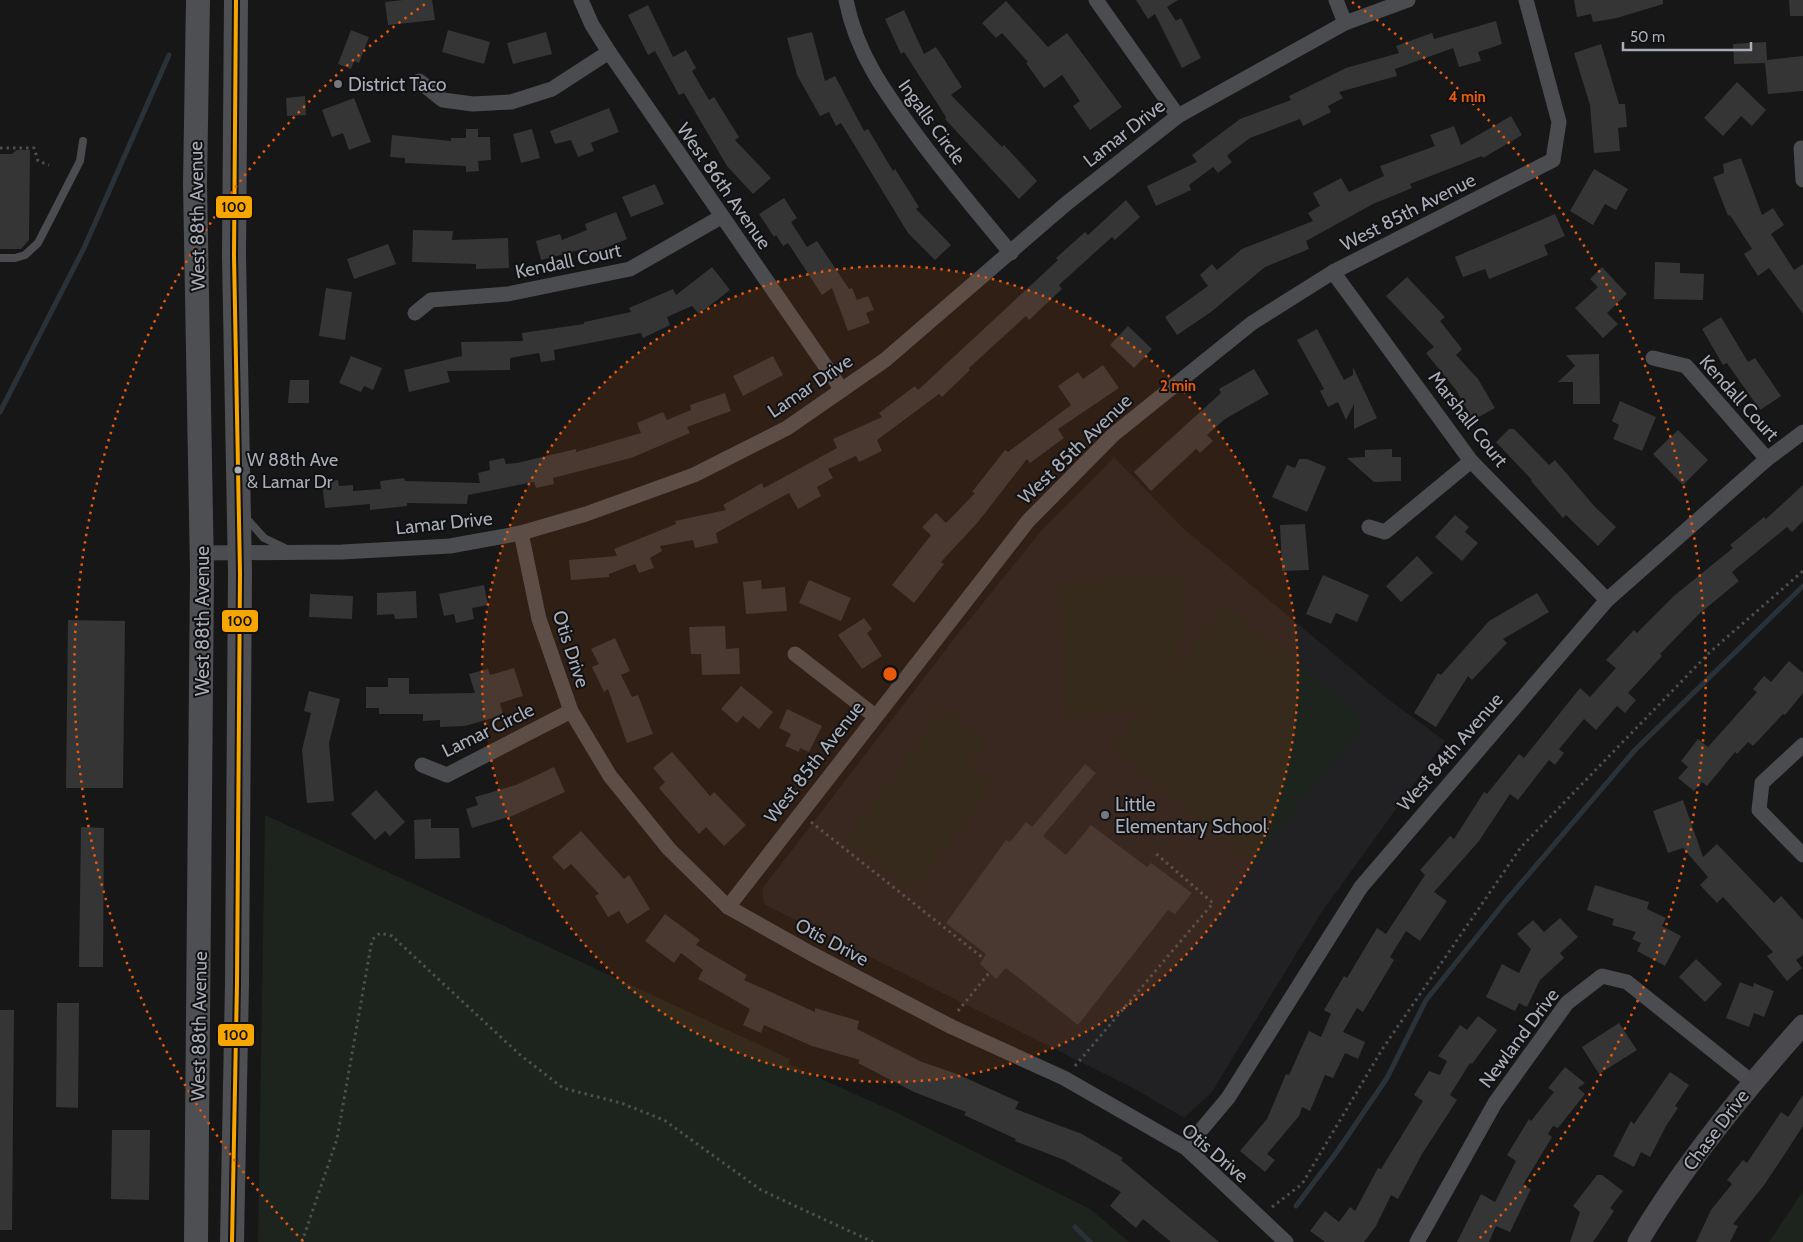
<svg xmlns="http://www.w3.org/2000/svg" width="1803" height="1242" viewBox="0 0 1803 1242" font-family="Cabin,sans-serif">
  <rect width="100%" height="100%" fill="#171717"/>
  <path fill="#212123" d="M1114 457 1184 529 1389 700 1445 741 1321 913 1212 1092 1184 1118 1135 1089 764 904 762 889 953 640 1041 531Z"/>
  <g fill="#1d241e">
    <path d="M1183 575 1185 616 1179 652 1160 685 1225 605 1367 720 1253 863 1111 748 1155 692 1127 710 1095 717H1066L1058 587 1063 581Z"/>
    <path d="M943 709 987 741 967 767 994 784 913 891 846 840 897 771 918 785 897 769Z"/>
    <path d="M265 815 790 1059 788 1064 897 1113 1090 1209 1129 1242H258Z"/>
    <path d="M1803 1191V1242H1769Z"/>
  </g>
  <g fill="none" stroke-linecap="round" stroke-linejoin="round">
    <g stroke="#2a3239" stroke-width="5">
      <path d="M0 412 84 248 169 55"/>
      <path d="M1296 1206 1336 1153 1387 1078 1426 1000 1504 903 1635 750 1803 586"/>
      <path d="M1075 1227 1090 1242"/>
    </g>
  </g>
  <g fill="#353536">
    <path d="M403 0H432L435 20 388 25 385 2Z"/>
    <path d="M1136 0H1178L1167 7 1176 21 1181 18 1201 58 1182 68 1155 14 1148 19Z"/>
    <path d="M1574 0H1663V4L1617 18 1593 22 1591 14 1577 17Z"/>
    <path d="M1789 0H1803V16H1790Z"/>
    <path d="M1006 1 1048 47 1067 33 1122 107 1090 130 1073 106 1080 101 1062 75 1044 88 1026 63 1028 62 1002 33 996 38 982 23Z"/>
    <path d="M648 5 673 57 686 50 696 68 692 71 709 100 714 97 739 137 735 140 771 178 753 194 727 166 684 93 679 95 655 51 648 55 628 15Z"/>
    <path d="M904 10 924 54 936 47 962 87 951 95 1002 147 1004 145 1037 181 1019 199 945 119 946 117 904 52 901 54 885 19Z"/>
    <path d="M1496 21 1502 44 1478 52 1481 61 1459 67 1453 48 1395 69 1397 76 1339 92 1343 98 1328 106 1331 112 1303 126 1300 119 1250 138 1230 153 1227 156 1232 162 1218 173 1213 167 1189 185 1191 190 1156 206 1147 186 1197 162 1192 155 1240 119 1291 100 1289 96 1346 68 1399 53 1396 46 1432 33 1434 39Z"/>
    <path d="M351 30 369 37 359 63 354 61 351 69 338 64Z"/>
    <path d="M448 30 490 42 484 64 442 52Z"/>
    <path d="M546 32 552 54 513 64 507 43Z"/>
    <path d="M812 32 825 81 835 76 864 131 868 129 893 171 895 169 919 207 916 209 951 245 935 260 908 233 841 123 836 126 829 112 820 116 797 75 787 38Z"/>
    <path d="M1766 42 1767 60 1803 56V91L1768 94 1765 63 1734 64 1733 44Z"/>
    <path d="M1601 44 1619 104H1625L1627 127 1618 128 1620 151 1594 153 1590 105 1574 53Z"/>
    <path d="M1737 82 1766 110 1752 126 1741 116 1723 136 1704 118Z"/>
    <path d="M305 96 306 115 287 116 286 98Z"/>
    <path d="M354 98 371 142 349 150 343 133 332 137 322 110Z"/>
    <path d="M609 108 619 132 591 143 594 151 578 157 571 140 555 144 550 131Z"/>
    <path d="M1511 116 1522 135 1483 158 1482 156 1410 184 1412 188 1373 204 1306 241 1309 249 1265 267 1211 312 1177 335 1165 317 1208 286 1200 275 1212 264 1217 270 1242 249 1313 221 1308 213 1320 206 1313 193 1341 178 1349 192 1384 176 1380 166 1435 146 1430 135 1454 126 1461 145Z"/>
    <path d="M466 129H478V137H490L491 160 478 161 479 171 466 172V166L405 163V158L390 157 392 135 451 141V138H466Z"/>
    <path d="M532 129 540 158 521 163 513 134Z"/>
    <path d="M17 150H30L29 240 21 249H0V154H12Z"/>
    <path d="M1741 158 1762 215 1773 208 1784 225 1771 234 1794 270 1803 264V314L1769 268 1758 276 1744 254 1752 249 1730 215 1728 216 1713 177 1724 173 1723 164Z"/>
    <path d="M1594 169 1628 189 1616 210 1605 204 1593 225 1570 211Z"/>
    <path d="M655 184 664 204 631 217 622 197Z"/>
    <path d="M784 198 797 218 791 222 807 247 817 241 849 289 852 288 857 300 868 296 874 310 866 313 870 323 848 331 832 288 822 295 788 243 783 246 776 235 774 237 759 214Z"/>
    <path d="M1126 200 1140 217 1115 240 1112 237 1059 285 1062 289 1029 320 1026 316 969 368 970 370 942 397 939 394 877 440 882 451 859 462 856 456 828 469 833 478 817 487 821 496 798 509 789 493 716 533 718 543 695 548 693 540 660 546 662 551 650 558 654 568 639 573 635 564 609 574V577L571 580 569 560 617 556 614 549 676 524 675 521 726 510 723 505 762 483 764 488 837 448 833 439 882 417 879 413 915 386 918 390 1058 260 1056 258 1085 232 1088 235Z"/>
    <path d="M616 212 627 239 586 256 583 249 541 260 536 241 560 234 562 240 587 230 585 224Z"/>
    <path d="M1555 214 1565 236 1544 245 1548 255 1489 279 1485 269 1463 277 1455 257Z"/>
    <path d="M413 230 453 231 452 240 508 238 509 268 476 269V264L412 262Z"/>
    <path d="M388 244 396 264 354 279 347 259Z"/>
    <path d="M1655 262 1680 263V273L1704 274 1703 300 1654 299Z"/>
    <path d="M712 267 730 290 699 314 692 306 667 317 670 325 643 338 641 333 554 350 555 360 541 362 539 353 510 358V370L447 371 450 382 409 392 404 370 462 356 461 342 523 341 522 333 584 324V322L631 312 629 308 673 289 676 295Z"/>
    <path d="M1602 267 1627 294 1607 313 1618 324 1603 338 1575 308 1598 287 1590 279Z"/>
    <path d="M1407 277 1445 317 1440 321 1462 349 1456 355 1478 379 1495 408 1473 420 1456 390 1426 353 1434 347 1386 296Z"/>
    <path d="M326 288 352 292 345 340 319 336Z"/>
    <path d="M1721 317 1748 362 1755 358 1781 396 1760 410 1727 363 1723 365 1702 329Z"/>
    <path d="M1128 326 1152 349 1134 368 1110 345Z"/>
    <path d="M1317 329 1344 380 1353 375V367L1377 418 1354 429V404L1346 420 1338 402 1328 407 1320 391 1324 389 1297 340Z"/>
    <path d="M1599 354 1600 404H1573V382H1558L1575 366 1566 355Z"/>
    <path d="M351 356 382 368 373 390 364 386 361 392 339 383Z"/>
    <path d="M773 356 783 375 743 396 733 376Z"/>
    <path d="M1103 365 1119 388 1058 429 1064 438 1030 463 1027 459 978 522 941 562 944 564 914 603 892 585 931 535 922 527 936 513 946 523 975 493 972 492 1005 450 1008 452 1071 405 1058 386 1078 372 1083 379Z"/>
    <path d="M1254 369 1269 394 1225 419 1207 435 1213 441 1200 453 1196 449 1151 491 1134 472 1221 393 1219 389Z"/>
    <path d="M290 380H309V403H288Z"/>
    <path d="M725 393 731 411 687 427 690 433 631 458 553 478 554 484 536 488 534 482 468 495 467 504 407 503V506L370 510V504L325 508 322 482 338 480 339 486 353 485V491L381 489 380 481 404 478 405 481 480 483 478 473 490 470 489 461 504 458 506 464 517 463 576 449V452L641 433 637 423 663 412 667 420 691 410 690 405Z"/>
    <path d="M1620 401 1656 417 1642 451 1613 439 1619 425 1612 421Z"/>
    <path d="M1509 429H1514L1549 465 1555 460 1595 507 1616 527 1598 546 1566 515 1563 518 1531 481 1532 480 1496 442Z"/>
    <path d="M1678 430 1708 460 1683 485 1653 454Z"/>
    <path d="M1392 449V457H1401V481L1374 482 1347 458 1365 457V450Z"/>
    <path d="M1299 459H1307L1326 467 1307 512 1272 497 1287 465 1295 468Z"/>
    <path d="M1803 485V521L1792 532 1787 527 1732 572 1739 581 1699 614 1660 654 1662 656 1628 693 1636 700 1625 713 1617 706 1596 730 1584 719 1559 749 1564 753 1555 765 1549 760 1518 800 1510 794 1479 841 1434 892 1447 901 1420 941 1406 931 1390 957 1394 960 1363 1012 1357 1008 1343 1032 1365 1042 1358 1059 1345 1053 1333 1078 1325 1075 1310 1111 1302 1107 1299 1116 1267 1154 1275 1160 1265 1172 1240 1151 1267 1119 1286 1074 1289 1075 1309 1031 1321 1037 1331 1014 1324 1010 1344 976 1347 978 1377 928 1386 934 1425 875 1420 870 1450 836 1454 839 1484 792 1487 794 1519 754 1524 758 1580 688 1590 697 1616 668 1606 660 1634 630 1637 633 1675 595 1733 548 1730 545 1764 517 1766 519Z"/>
    <path d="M1455 515 1469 527 1465 532 1478 543 1462 561 1435 537Z"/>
    <path d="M1305 524 1309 570 1282 571 1280 525Z"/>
    <path d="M1417 556 1433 573 1401 602 1386 586Z"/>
    <path d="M1323 575 1369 595 1357 622 1336 613 1331 624 1306 614Z"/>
    <path d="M761 580 762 589 785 587 787 611 746 614 743 582Z"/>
    <path d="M809 580 851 598 841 621 799 603Z"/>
    <path d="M484 585 488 605 472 608 474 619 456 623 454 614 444 616 439 594Z"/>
    <path d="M416 591 417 618 395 619 394 614 377 615V593Z"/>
    <path d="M1537 593 1549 612 1503 639 1507 643 1472 680 1468 676 1436 727 1414 713 1438 673 1441 675 1489 621Z"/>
    <path d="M310 594 353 596 352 619 309 617Z"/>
    <path d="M864 618 872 629 867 633 882 656 862 669 838 635Z"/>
    <path d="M68 620 125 621 123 788H66Z"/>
    <path d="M725 626 726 649 739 648 740 674 702 675 701 654H691L689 627Z"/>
    <path d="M615 638 630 671 621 675 632 697 638 695 653 734 627 743 608 689 604 692 592 667 599 664 591 649Z"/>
    <path d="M1789 661 1803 673V693L1785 715 1783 714 1753 746 1748 742 1737 754 1735 752 1707 786 1702 782 1694 791 1678 778 1688 767 1681 761 1698 739 1708 747 1757 692 1753 689 1764 676 1771 682Z"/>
    <path d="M514 668 523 696 500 703 503 715 465 726 440 727V720L423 721V714H379V708H366V687H388V678H409V694L475 693 469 674 488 669 490 675Z"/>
    <path d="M741 686 773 712 759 729 743 716 737 723 721 709Z"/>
    <path d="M309 691 340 699 329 743 334 801 307 803 302 750 311 713 304 711Z"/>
    <path d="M787 709 822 726 809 752 800 748 799 752 785 746 791 734 779 728Z"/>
    <path d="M672 752 710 796 714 792 746 825 724 846 706 827 699 834 659 788 665 782 653 768Z"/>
    <path d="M1085 764 1096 773 1043 836 1066 855 1091 825 1147 867 1151 863 1192 893 1175 914 1168 910 1078 1025 1006 968 996 979 980 964 986 954 946 923 1006 840 1010 842 1026 822 1032 827Z"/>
    <path d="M554 767 565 792 512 816 472 828 466 809 478 805 475 797 516 785Z"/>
    <path d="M376 790 405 822 390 836 385 831 375 840 351 814Z"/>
    <path d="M1683 800 1703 857 1717 844 1774 903 1781 896 1803 920V955L1796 960 1802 968 1787 981 1767 956 1773 952 1723 897 1717 903 1700 885 1708 877 1683 848 1668 853 1653 811Z"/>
    <path d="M431 819V828H459L460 858 415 859 414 820Z"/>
    <path d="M81 827 104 828 103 967H79Z"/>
    <path d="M581 831 624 879 629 875 650 909 627 924 619 911 608 917 595 896 599 894 571 864 564 870 552 857Z"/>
    <path d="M1595 885 1649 902 1647 909 1666 918 1662 926 1681 936 1665 966 1637 951 1641 943 1632 939 1636 932 1612 925 1614 919 1587 910Z"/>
    <path d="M665 914 700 940 696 945 747 975 744 980 815 1012V1008L859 1021 857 1029 922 1062 957 1074 1019 1102 1015 1109 1082 1134 1123 1158 1121 1160 1219 1242H1171L1143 1219 1136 1228 1110 1206 1121 1192 1064 1160 1015 1141 1016 1139 964 1115 966 1112 914 1092 858 1063 860 1060 812 1046 764 1025 761 1033 743 1025 750 1009 698 979 703 970 681 953 674 963 645 941Z"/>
    <path d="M1560 918 1578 937 1560 953 1564 958 1540 980 1527 1007 1519 1003 1515 1011 1486 997 1502 964 1519 973 1531 949 1517 934 1533 920 1544 932Z"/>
    <path d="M1696 959 1722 984 1705 1002 1679 977Z"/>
    <path d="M1740 982 1753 987 1754 983 1774 991 1764 1017 1754 1013 1749 1027 1726 1018Z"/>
    <path d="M57 1003H79L78 1108 56 1107Z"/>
    <path d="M0 1010H14L12 1230H0Z"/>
    <path d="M1478 1016 1497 1030 1472 1064 1470 1063 1450 1095 1457 1100 1422 1154 1398 1199 1391 1195 1376 1226 1364 1242H1325L1310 1231 1325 1211 1339 1222 1350 1207 1355 1211 1378 1168 1381 1169 1423 1101 1414 1095 1429 1071 1440 1075 1447 1061 1438 1056 1460 1025 1467 1030Z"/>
    <path d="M1619 1023 1637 1050 1599 1074 1582 1047Z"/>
    <path d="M1565 1067 1585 1083 1578 1088 1585 1094 1558 1128 1553 1126 1548 1134 1552 1137 1523 1185 1531 1189 1510 1232 1496 1226 1489 1242H1457L1481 1194 1495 1202 1516 1161 1507 1155 1529 1119 1531 1121 1554 1092 1548 1088Z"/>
    <path d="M1670 1072 1689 1085 1675 1106 1678 1108 1666 1126 1650 1157 1641 1152 1634 1167 1613 1156 1631 1121 1634 1124Z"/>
    <path d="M1803 1095V1126L1765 1184 1733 1224 1738 1226 1730 1242H1696L1711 1210 1732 1184 1727 1180 1743 1160 1747 1163 1781 1112 1788 1117Z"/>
    <path d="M112 1130H150L149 1200 111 1199Z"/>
    <path d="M1597 1175H1602L1623 1191 1610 1208 1614 1211 1593 1242H1570L1580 1212 1573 1206Z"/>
  </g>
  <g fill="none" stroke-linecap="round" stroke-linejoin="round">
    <g stroke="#4d4e52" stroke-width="3" stroke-dasharray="2.5 4" stroke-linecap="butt">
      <path d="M0 148H34L38 161 49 165"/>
      <path d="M811 822 983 958"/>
      <path d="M958 1011 989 973"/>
      <path d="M1075 1066 1213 903 1154 852"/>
      <path d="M1272 1207 1302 1184 1383 1048 1521 847 1710 652 1803 571"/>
      <path d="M302 1242 337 1139 372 940 380 933 392 936 519 1054 563 1088 621 1103 664 1120 761 1190 873 1242"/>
    </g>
    <g stroke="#4b4c50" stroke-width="8">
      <path d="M0 258H15L25 255 38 243 80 161 83 141"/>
      <path d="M246 518 264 538 285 548"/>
    </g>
    <g stroke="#4b4c50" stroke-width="15">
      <path d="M581 0 592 25 609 52 842 390"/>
      <path d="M846 0C857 56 887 95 920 140 949 179 980 216 1011 253"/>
      <path d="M1096 0 1178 116"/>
      <path d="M1336 0 1345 23"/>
      <path d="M419 81 443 100 473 104 511 102 552 89 609 52"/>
      <path d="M1801 148 1803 180"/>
      <path d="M1333 272 1471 461 1607 600"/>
      <path d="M415 313 431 300 508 294 630 269 721 217"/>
      <path d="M1653 358 1686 366 1767 459"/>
      <path d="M1369 527 1385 532 1471 461"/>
      <path d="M521 533 539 619 571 711 610 776 669 849 728 907 810 953 952 1027 1064 1078 1186 1148 1286 1242"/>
      <path d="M202 553 342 552 450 546 521 533 586 514 694 475 787 428 885 360 1067 203 1178 116 1345 23 1408 0"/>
      <path d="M795 654 875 716"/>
      <path d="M1803 745 1762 783 1759 810 1803 855"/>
      <path d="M422 765 447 775 571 711"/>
      <path d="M728 907 1028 521 1113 435 1252 323 1333 272 1553 160 1559 122 1526 0"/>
      <path d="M1186 1148 1228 1098 1361 887 1607 600 1767 459 1803 432"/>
      <path d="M1417 1242 1495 1103 1567 1003 1602 976 1627 982 1752 1082"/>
    </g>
    <path stroke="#4a4a4e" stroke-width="21" d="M1638 1242C1684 1164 1743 1092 1803 1025"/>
    <g stroke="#4d4f52" stroke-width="24">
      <path d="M196 1242 202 572 195 184 198 0"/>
      <path d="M232 1242 237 983 240 573 234 256 236 0"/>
    </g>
    <g stroke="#111113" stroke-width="8">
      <path id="bus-1" d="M232 1242 237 983 240 573 234 256 236 0"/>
    </g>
    <use href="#bus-1" stroke="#f7a600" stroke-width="4"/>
  </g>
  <circle cx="890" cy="674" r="408" fill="#e8590c" fill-opacity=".12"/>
  <g fill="none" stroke="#e8590c" stroke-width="2.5" stroke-dasharray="2.5 5">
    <circle cx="890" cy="674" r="408"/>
    <path d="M303 1241A816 816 0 0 1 428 2M1352 2A816 816 0 0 1 1477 1241"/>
  </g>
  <g fill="#757880" stroke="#111113" stroke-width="2">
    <circle cx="338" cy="84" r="5"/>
    <circle cx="1105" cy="815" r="5"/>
  </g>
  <circle fill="#a8adb8" stroke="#111113" stroke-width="2" cx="238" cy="470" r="4.5"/>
  <g text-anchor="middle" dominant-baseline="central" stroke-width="4" stroke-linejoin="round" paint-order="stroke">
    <g font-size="18" fill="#a8adb8" stroke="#111113" text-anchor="start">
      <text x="247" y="460">W 88th Ave<tspan x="247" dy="22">&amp; Lamar Dr</tspan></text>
    </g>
    <g font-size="19" fill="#a8adb8" stroke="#111113" text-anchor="start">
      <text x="348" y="84">District Taco</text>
      <text x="1115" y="804">Little<tspan x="1115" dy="22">Elementary School</tspan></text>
    </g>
    <g font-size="19" fill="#a8adb8" stroke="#111113">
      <text transform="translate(932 122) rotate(54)">Ingalls Circle</text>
      <text transform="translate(1124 133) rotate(-38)">Lamar Drive</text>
      <text transform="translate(724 186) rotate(55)">West 86th Avenue</text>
      <text transform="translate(1408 212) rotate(-27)">West 85th Avenue</text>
      <text transform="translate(197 216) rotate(-91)">West 88th Avenue</text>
      <text transform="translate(568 261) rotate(-12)">Kendall Court</text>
      <text transform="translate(810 386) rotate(-34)">Lamar Drive</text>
      <text transform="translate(1739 398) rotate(48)">Kendall Court</text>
      <text transform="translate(1468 419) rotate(52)">Marshall Court</text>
      <text transform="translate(1075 449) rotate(-44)">West 85th Avenue</text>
      <text transform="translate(444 523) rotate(-6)">Lamar Drive</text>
      <text transform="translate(202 621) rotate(-90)">West 88th Avenue</text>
      <text transform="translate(571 649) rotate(72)">Otis Drive</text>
      <text transform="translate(488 730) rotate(-26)">Lamar Circle</text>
      <text transform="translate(1450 752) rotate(-49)">West 84th Avenue</text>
      <text transform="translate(814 762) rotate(-52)">West 85th Avenue</text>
      <text transform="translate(832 942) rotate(28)">Otis Drive</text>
      <text transform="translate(199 1026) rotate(-89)">West 88th Avenue</text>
      <text transform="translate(1519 1038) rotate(-53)">Newland Drive</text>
      <text transform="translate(1716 1130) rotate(-53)">Chase Drive</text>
      <text transform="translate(1215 1153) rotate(40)">Otis Drive</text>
    </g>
  </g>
  <circle cx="890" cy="674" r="8" fill="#e8590c" stroke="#111113" stroke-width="2.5"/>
  <g font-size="15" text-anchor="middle" font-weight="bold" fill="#e8590c" stroke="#111113" stroke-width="4" stroke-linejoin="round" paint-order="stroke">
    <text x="1467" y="102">4 min</text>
    <text x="1178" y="391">2 min</text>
  </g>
  <g stroke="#111113" stroke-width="2">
    <rect x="215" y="195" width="38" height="24" rx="5" fill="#f7a600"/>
    <rect x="221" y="609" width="38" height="24" rx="5" fill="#f7a600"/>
    <rect x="217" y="1023" width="38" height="24" rx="5" fill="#f7a600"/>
  </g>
  <g font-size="14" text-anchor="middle" font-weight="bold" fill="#111">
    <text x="234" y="212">100</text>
    <text x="240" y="626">100</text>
    <text x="236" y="1040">100</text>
  </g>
  <path d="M1623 42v8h128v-8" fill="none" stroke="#a8adb8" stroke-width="2.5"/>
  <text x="1630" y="42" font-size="15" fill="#a8adb8" stroke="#111113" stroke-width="4" paint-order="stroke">50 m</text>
</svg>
